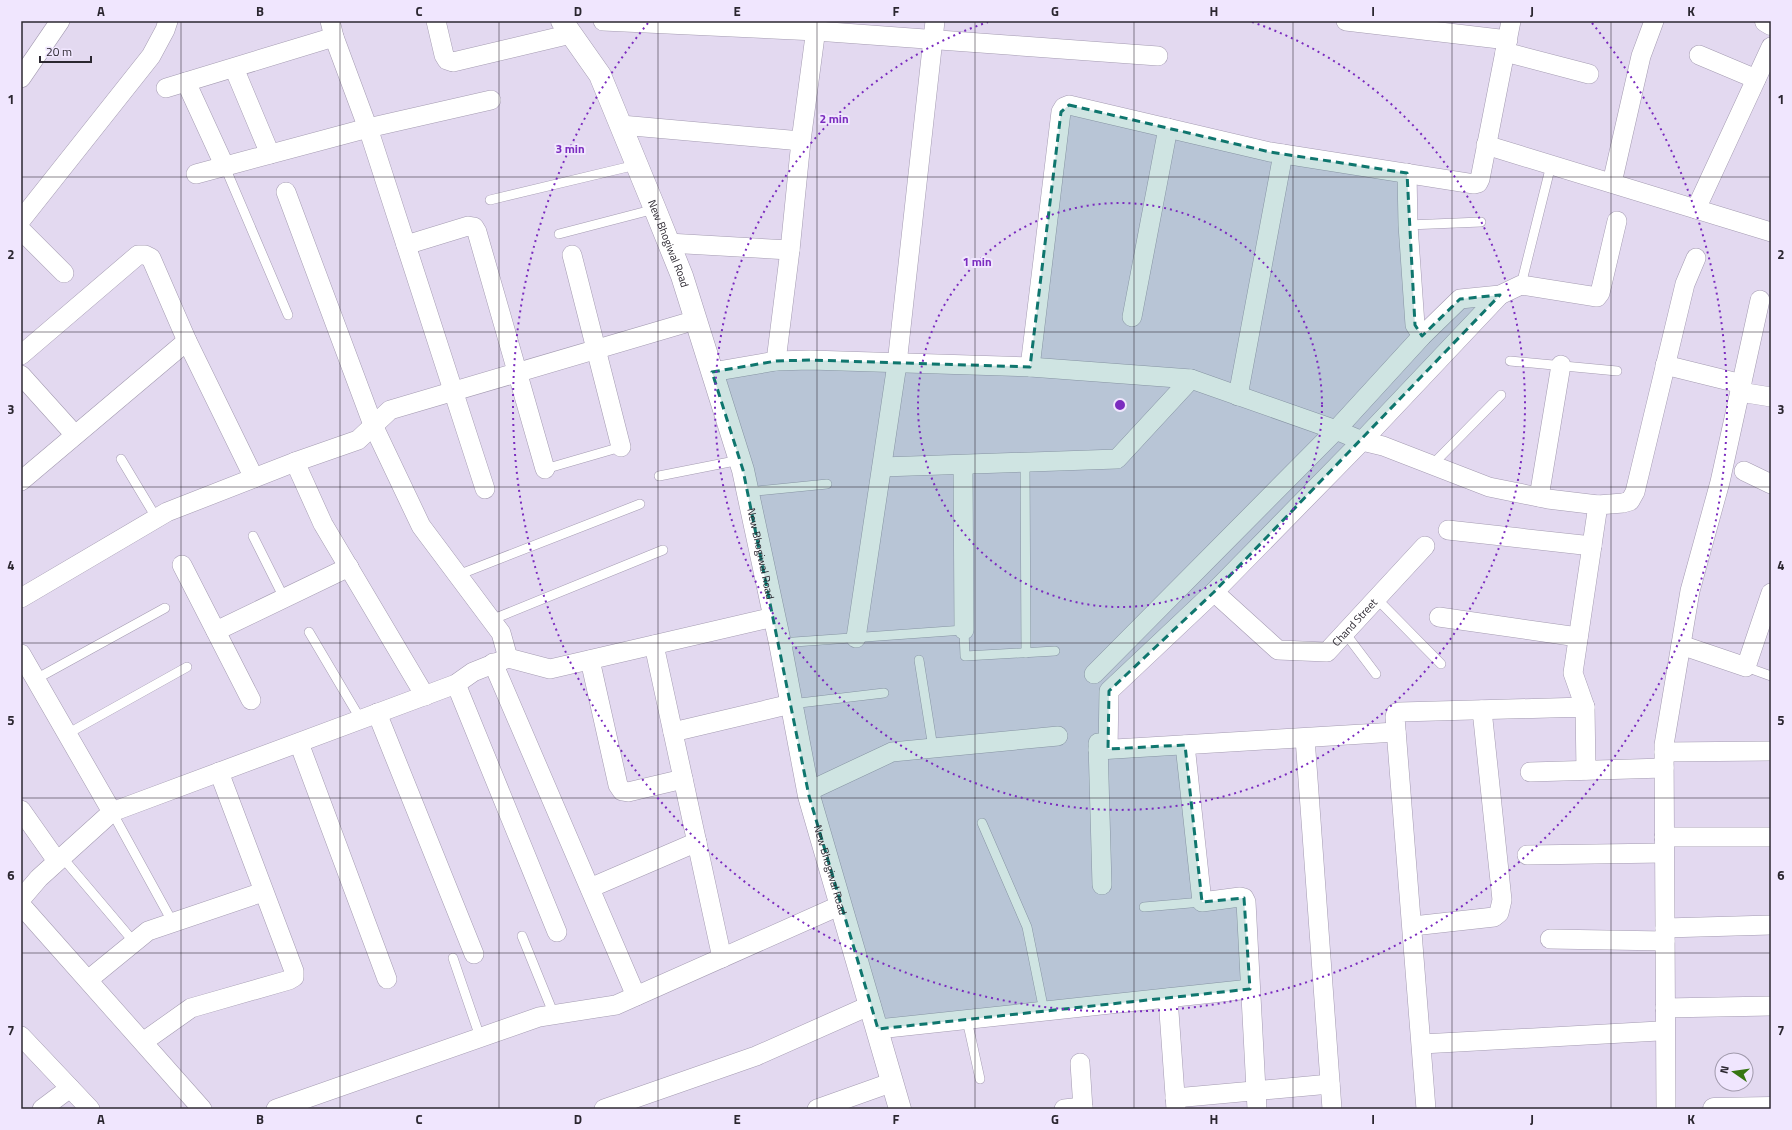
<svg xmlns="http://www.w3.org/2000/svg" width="1792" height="1130" viewBox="0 0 1792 1130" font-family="'Titillium Web',sans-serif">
  <rect width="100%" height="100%" fill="#e3d9f0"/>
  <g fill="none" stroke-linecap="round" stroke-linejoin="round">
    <g stroke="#a49bb1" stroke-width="10">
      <g id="service">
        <path d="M225 167 288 315"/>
        <path d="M490 200 636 165"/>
        <path d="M1408 225 1481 222"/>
        <path d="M559 234 655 209"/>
        <path d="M1521 285 1551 165"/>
        <path d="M1510 361 1617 371"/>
        <path d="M121 459 157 519"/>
        <path d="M1025 462 1026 653"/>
        <path d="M1432 465 1501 395"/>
        <path d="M545 469 621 447"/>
        <path d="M659 476 740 460"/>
        <path d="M747 492 827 484"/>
        <path d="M253 536 284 598"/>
        <path d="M458 575 640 504"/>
        <path d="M1377 599 1441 664"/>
        <path d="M491 620 663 550"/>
        <path d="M309 632 361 720"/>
        <path d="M1345 633 1376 674"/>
        <path d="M780 643 964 630 965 656 1055 651"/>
        <path d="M919 660 933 748"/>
        <path d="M1746 667 1771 676"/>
        <path d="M36 679 165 608"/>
        <path d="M791 704 884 693"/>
        <path d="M67 734 187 667"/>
        <path d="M112 812 173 923"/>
        <path d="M982 823 1027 927 1044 1011"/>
        <path d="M62 857 134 942"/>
        <path d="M1144 907 1202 902"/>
        <path d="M522 936 554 1015"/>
        <path d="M453 958 480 1037"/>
        <path d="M967 1020 980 1079"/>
      </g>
    </g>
    <g stroke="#a49bb1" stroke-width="20">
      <g id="minor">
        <path d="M330 21 334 37 370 134 485 489"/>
        <path d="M436 21 444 55 447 60 453 62 571 34"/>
        <path d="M603 21 816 31 1158 56"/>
        <path d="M1346 21 1508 40"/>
        <path d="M1505 52 1589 74"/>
        <path d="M1699 55 1756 79"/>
        <path d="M234 68 270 154"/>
        <path d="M21 78 60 21"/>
        <path d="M186 82 225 167"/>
        <path d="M166 88 334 37"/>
        <path d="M621 125 801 141"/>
        <path d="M1486 145 1771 232"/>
        <path d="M1407 173 1408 225 1415 325 1422 336"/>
        <path d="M196 174 368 128 491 100"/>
        <path d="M1612 183 1641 56 1654 21"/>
        <path d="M286 192 373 425 421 526 501 633 508 658"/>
        <path d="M1696 209 1771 47"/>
        <path d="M21 220 151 56 165 30 168 21"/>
        <path d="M21 230 64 273"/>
        <path d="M668 243 790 250"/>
        <path d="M406 245 468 226 474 227 477 232 545 469"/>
        <path d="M572 255 621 447"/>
        <path d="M1132 317 1168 128"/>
        <path d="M21 355 138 255H145L151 258 187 341 254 478"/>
        <path d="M776 361 790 250 801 141 817 21"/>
        <path d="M1665 365 1742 384"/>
        <path d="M1030 367 1061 112 1064 107 1069 105 1270 152 1474 184 1478 183 1480 179 1511 21"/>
        <path d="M712 372 776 361 810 360 1030 367 1191 379 1336 430 1362 441 1383 446 1489 487 1548 499 1598 505"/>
        <path d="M21 375 75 435"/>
        <path d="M1740 392 1771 397"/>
        <path d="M1238 396 1283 154"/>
        <path d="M295 462 323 524 425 696"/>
        <path d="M963 465 964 630"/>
        <path d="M882 467 1117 459 1191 379"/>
        <path d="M1744 471 1771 484"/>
        <path d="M21 481 187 341"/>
        <path d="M1539 497 1561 365"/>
        <path d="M1448 530 1592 546"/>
        <path d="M182 565 251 700"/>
        <path id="s1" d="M1214 592 1278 650 1327 652 1425 546"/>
        <path d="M21 598 167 512 295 462 358 440 390 410 696 320"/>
        <path d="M1439 617 1578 637"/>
        <path d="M216 631 349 567"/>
        <path d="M856 638 897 364 935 21"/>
        <path d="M654 645 722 958"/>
        <path d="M1681 645 1746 667 1771 593"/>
        <path d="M21 654 112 812"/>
        <path d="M590 660 618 785 622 791 628 792 683 779"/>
        <path d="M493 663 636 996"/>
        <path d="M1094 674 1336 430 1422 336 1460 299 1500 295 1521 285 1597 297 1600 293 1617 221"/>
        <path d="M456 684 557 932"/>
        <path d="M1585 707 1573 673 1598 505 1623 503 1630 501 1635 492 1685 284 1696 258"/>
        <path d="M377 713 474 954"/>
        <path d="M673 732 791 704"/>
        <path d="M1305 738 1332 1109"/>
        <path d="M299 743 387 979"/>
        <path d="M1098 743 1102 885"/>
        <path d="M1185 745 1202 902 1240 897 1244 898 1246 902 1257 1109"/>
        <path d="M1108 749 1109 691 1214 592 1362 441 1500 295"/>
        <path d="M1098 750 1396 732"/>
        <path d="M1664 752 1771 751"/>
        <path d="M1530 772 1664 768"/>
        <path d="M809 791 892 752 1058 736"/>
        <path d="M21 810 57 861"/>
        <path d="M1664 837H1771"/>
        <path d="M1527 855 1664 853"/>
        <path d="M590 888 697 842"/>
        <path d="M21 899 39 878 112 812 456 684 473 672 508 658 550 669 774 617"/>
        <path d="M21 905 202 1109"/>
        <path d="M1413 926 1494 917 1499 913 1502 900 1482 710"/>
        <path d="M1665 928 1771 925"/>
        <path d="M1550 939 1665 941"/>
        <path d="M88 980 148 931 263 892"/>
        <path d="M1168 998 1176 1109"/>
        <path d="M1665 1008 1771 1006"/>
        <path d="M878 1029 1250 989"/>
        <path d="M21 1036 90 1109"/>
        <path d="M143 1042 191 1008 289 980 294 977V971L219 772"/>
        <path d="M1422 1044 1659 1031"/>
        <path d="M1080 1063 1083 1109"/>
        <path d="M1175 1098 1330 1084"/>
        <path d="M42 1109 70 1088"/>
        <path d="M276 1109 539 1017 616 1005 841 905"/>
        <path d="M604 1109 756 1056 871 1005"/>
        <path d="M817 1109 893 1082"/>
        <path d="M1064 1109 1083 1107"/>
        <path d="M1426 1109 1395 717 1396 713 1400 712 1585 707 1586 770"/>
        <path d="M1666 1109 1664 745 1690 591 1720 482 1760 300"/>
      </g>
    </g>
    <g stroke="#a49bb1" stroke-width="23">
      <g id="tertiary">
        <path id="s2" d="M562 21 600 75 655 209 682 276 743 470 780 643 809 796 900 1109"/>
        <path d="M1766 21 1771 24"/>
        <path d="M1714 1109 1771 1108"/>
      </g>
    </g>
    <use href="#service" stroke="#fff" stroke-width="9"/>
    <use href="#minor" stroke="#fff" stroke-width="19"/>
    <use href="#tertiary" stroke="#fff" stroke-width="22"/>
  </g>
  <path fill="#0f766e" fill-opacity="0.2" stroke="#0f766e" stroke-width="3" stroke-dasharray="8 5" stroke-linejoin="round" d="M1069 105 1270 152 1407 173 1415 325 1422 336 1460 299 1500 295 1214 592 1109 691 1108 749 1185 745 1202 902 1244 898 1250 989 878 1029 809 796 743 470 712 372 776 361 810 360 1030 367 1061 112Z"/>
  <path fill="none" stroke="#2b2730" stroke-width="1" stroke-opacity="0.55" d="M181 21V1109M340 21V1109M499 21V1109M658 21V1109M817 21V1109M975 21V1109M1134 21V1109M1293 21V1109M1452 21V1109M1611 21V1109M21 177H1771M21 332H1771M21 487H1771M21 643H1771M21 798H1771M21 953H1771"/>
  <g fill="none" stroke="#7b2cbf" stroke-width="2" stroke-dasharray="2 4">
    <circle cx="1120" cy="405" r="202"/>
    <path d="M1252 22A405 405 0 1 1 988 22"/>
    <path d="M1592 23A607 607 0 1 1 648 23"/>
  </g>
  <g text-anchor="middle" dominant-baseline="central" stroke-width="4" stroke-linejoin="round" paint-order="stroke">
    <g font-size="11" fill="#2b2730" stroke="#f0e6fe">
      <text stroke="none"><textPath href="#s2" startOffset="248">New Bhogiwal Road</textPath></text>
      <text stroke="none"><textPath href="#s2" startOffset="572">New Bhogiwal Road</textPath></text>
      <text stroke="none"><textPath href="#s1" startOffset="176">Chand Street</textPath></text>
      <text stroke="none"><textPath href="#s2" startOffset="896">New Bhogiwal Road</textPath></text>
    </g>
  </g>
  <circle cx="1120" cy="405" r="6" fill="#7b2cbf" stroke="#f0e6fe" stroke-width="2"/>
  <g font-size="12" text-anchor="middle" font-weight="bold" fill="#7b2cbf" stroke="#f0e6fe" stroke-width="4" stroke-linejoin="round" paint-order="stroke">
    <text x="834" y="123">2 min</text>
    <text x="570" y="153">3 min</text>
    <text x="977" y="266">1 min</text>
  </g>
  <rect width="1792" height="1130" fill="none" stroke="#f0e6fe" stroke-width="44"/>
  <g transform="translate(1734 1072) rotate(283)"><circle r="19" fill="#f0e6fe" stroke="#a19aac"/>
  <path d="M0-3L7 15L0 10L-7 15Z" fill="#367612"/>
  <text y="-6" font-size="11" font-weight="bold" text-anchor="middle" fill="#2b2730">N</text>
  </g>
  <path d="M40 56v6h51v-6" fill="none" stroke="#2b2730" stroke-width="2"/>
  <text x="46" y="56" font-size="12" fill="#2b2730" stroke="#f0e6fe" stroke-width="3" paint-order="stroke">20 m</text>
  <rect x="22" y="22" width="1748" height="1086" fill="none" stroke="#2b2730" stroke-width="1.5"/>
  <g font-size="13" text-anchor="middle" font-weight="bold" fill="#2b2730">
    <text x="101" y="16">A</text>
    <text x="260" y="16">B</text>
    <text x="419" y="16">C</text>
    <text x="578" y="16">D</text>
    <text x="737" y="16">E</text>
    <text x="896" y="16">F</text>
    <text x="1055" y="16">G</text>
    <text x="1214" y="16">H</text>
    <text x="1373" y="16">I</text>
    <text x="1532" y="16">J</text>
    <text x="1691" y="16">K</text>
    <text x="11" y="104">1</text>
    <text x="1781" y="104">1</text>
    <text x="11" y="259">2</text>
    <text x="1781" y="259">2</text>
    <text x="11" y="414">3</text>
    <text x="1781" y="414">3</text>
    <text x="11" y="570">4</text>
    <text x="1781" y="570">4</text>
    <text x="11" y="725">5</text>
    <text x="1781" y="725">5</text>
    <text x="11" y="880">6</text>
    <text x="1781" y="880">6</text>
    <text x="11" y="1035">7</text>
    <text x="1781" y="1035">7</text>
    <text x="101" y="1124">A</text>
    <text x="260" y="1124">B</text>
    <text x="419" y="1124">C</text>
    <text x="578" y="1124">D</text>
    <text x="737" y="1124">E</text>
    <text x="896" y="1124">F</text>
    <text x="1055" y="1124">G</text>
    <text x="1214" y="1124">H</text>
    <text x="1373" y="1124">I</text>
    <text x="1532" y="1124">J</text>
    <text x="1691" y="1124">K</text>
  </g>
</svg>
